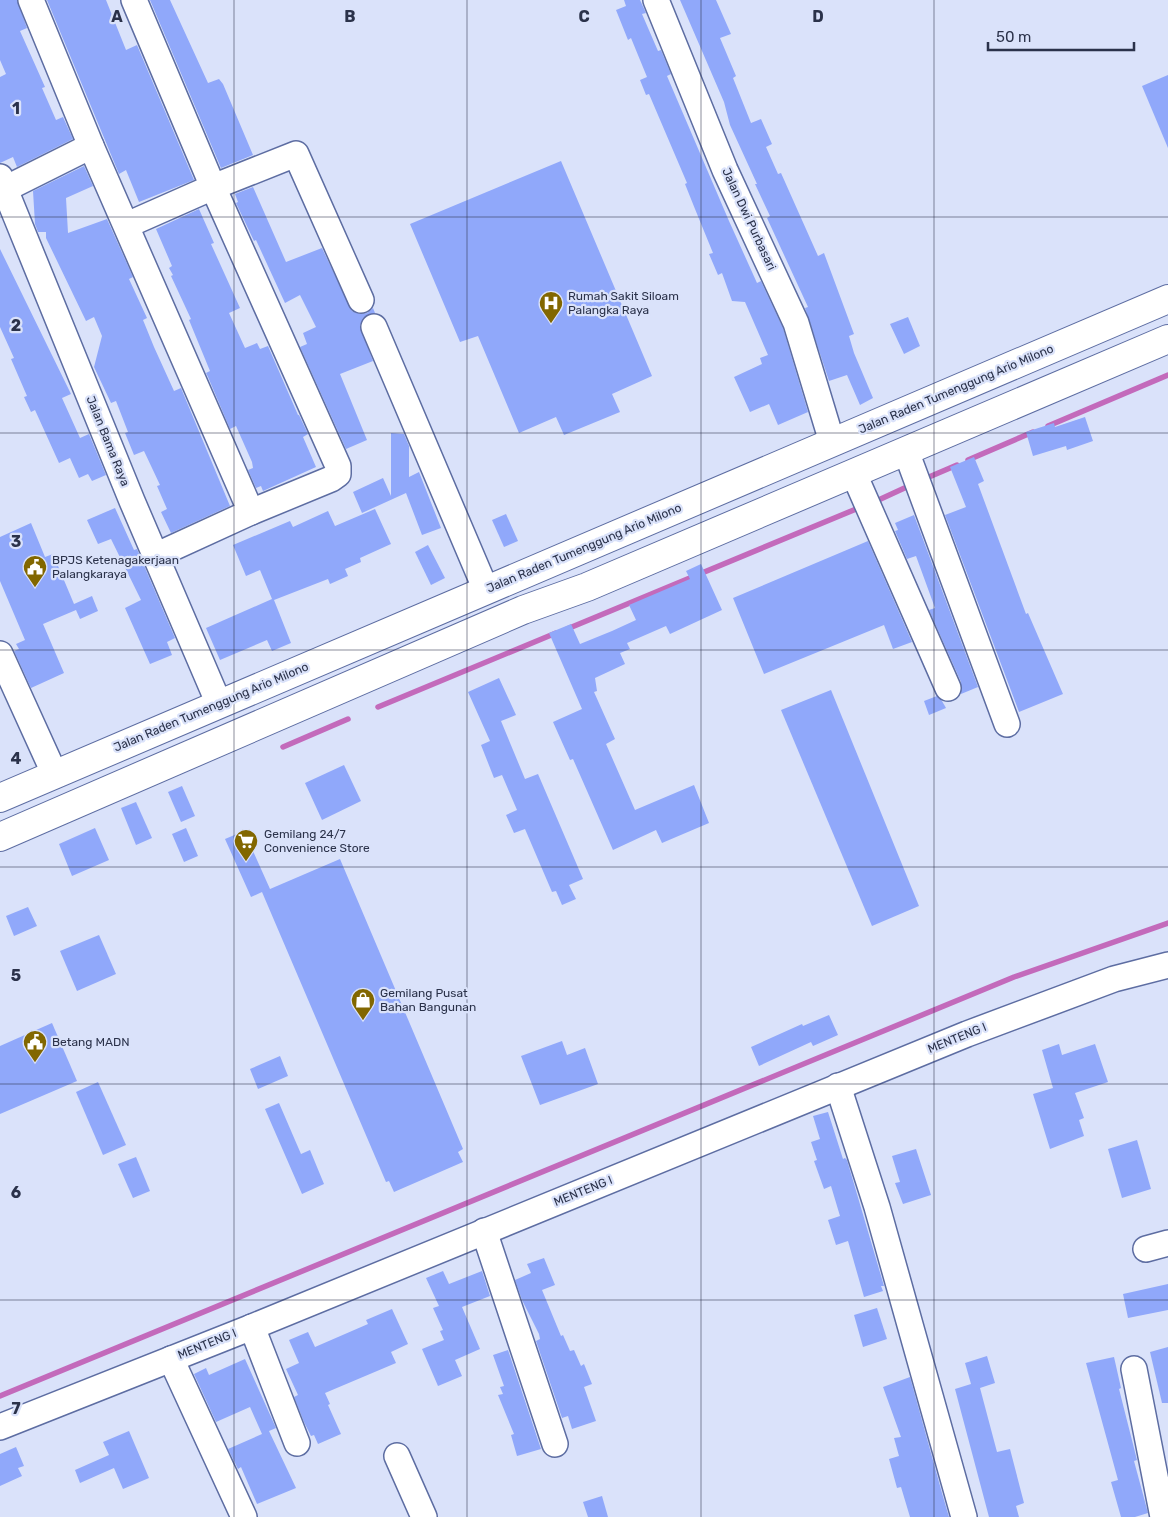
<svg xmlns="http://www.w3.org/2000/svg" width="1168" height="1517" viewBox="0 0 1168 1517" font-family="Rubik,sans-serif">
  <rect width="100%" height="100%" fill="#dae2fa"/>
  <g fill="none" stroke-linecap="round" stroke-linejoin="round">
    <g stroke="#c36abb" stroke-width="5.5">
      <path d="M1048 426 1168 375"/>
      <path d="M968 460 1033 432"/>
      <path d="M922 480 957 465"/>
      <path d="M872 503 911 485"/>
      <path d="M567 629 861 507"/>
      <path d="M378 707 556 633"/>
      <path d="M283 747 348 719"/>
      <path d="M0 1396 1014 977 1168 923"/>
    </g>
  </g>
  <g fill="#90a8fa">
    <path d="M0 0H17L27 28 20 31 45 87 42 88 56 120 63 117 73 139 17 167 13 157 0 163V77L6 74 0 60Z"/>
    <path d="M47 0H106L126 50 137 45 194 180 139 202 126 170 119 174Z"/>
    <path d="M150 0H170L208 83 219 79 223 84 253 155 221 168Z"/>
    <path d="M624 0H640L646 13 642 14 658 51 661 50 671 74 667 76 729 221 757 283 761 281 783 328 808 412 778 425 769 404 750 412 734 377 762 364 760 358 768 355 745 302 732 301 722 273 718 275 709 254 713 253 695 209 685 184 687 183 649 94 646 95 640 80 647 77 631 38 628 40 616 10 626 6Z"/>
    <path d="M680 0H716L731 34 720 38 736 76 733 78 751 123 761 119 772 144 766 147 778 174 781 173 818 256 824 253 854 334 849 336 854 353 873 398 860 405 847 375 829 381 805 308 808 307 767 218 770 216 755 184H757L730 125 724 102Z"/>
    <path d="M1168 75V148L1142 86Z"/>
    <path d="M561 161 652 376 612 394 620 412 564 435 556 417 519 433 478 336 460 342 410 224Z"/>
    <path d="M84 166 93 186 66 198 68 233 107 219 133 277 129 279 147 318 143 320 154 347 174 391 181 388 230 506 171 533 161 512 167 509 157 486 160 485 144 451 134 455 125 433 128 432 116 401 111 403 94 367 102 336 94 317 86 321 46 238V232H38L35 224 33 191Z"/>
    <path d="M253 187 286 262 322 248 352 311 360 314 367 313 373 308 375 313 363 318 360 326 373 361 340 374 367 440 346 449 300 347 307 344 303 333 316 327 300 295 285 303 256 240 254 241 236 203 238 202 235 194Z"/>
    <path d="M199 209 214 243 211 244 240 308 229 313 245 348 257 343 260 349 268 346 298 415H299L308 434 303 437 316 467 263 491 261 486 256 488 248 470 253 468 252 462 236 426 230 429 208 377 206 373 210 371 189 320 191 319 171 276 173 275 169 268 172 266 156 229Z"/>
    <path d="M0 249 71 394 62 398 80 438 89 434 106 475 92 481 88 474 79 478 70 458 59 463 35 410 31 412 24 397 27 396 11 359 14 358 0 327Z"/>
    <path d="M908 317 920 346 904 354 890 324Z"/>
    <path d="M1085 417 1093 441 1067 450 1066 446 1033 456 1026 432 1054 423 1055 427Z"/>
    <path d="M391 433 404 434 409 446V477L419 472 441 528 422 535 406 493 362 513 353 492 383 478 391 496Z"/>
    <path d="M974 457 984 481 978 484 1026 614 1028 613 1063 694 1019 712 945 515 966 507 950 467Z"/>
    <path d="M115 508 134 550 137 549 175 638 167 642 172 655 150 664 125 608 141 600 111 539 98 544 87 520Z"/>
    <path d="M375 509 391 544 360 558 361 562 345 569 348 576 330 584 328 579 274 600 291 643 272 651 267 640 220 660 206 628 272 599 260 570 246 576 233 545 290 521 293 527 328 511 335 526Z"/>
    <path d="M506 514 518 541 504 547 492 520Z"/>
    <path d="M914 515 978 687 961 694V682L929 610 935 608 916 556 907 559 895 531 898 530 895 523Z"/>
    <path d="M31 523 45 557 53 554 74 604 92 596 98 611 80 619 76 610 43 624 64 673 31 688 14 651 19 649 16 644 25 640 0 581V537Z"/>
    <path d="M868 541 912 642 893 649 884 625 764 674 733 598Z"/>
    <path d="M428 545 445 578 431 585 415 552Z"/>
    <path d="M701 564 722 610 670 634 666 626 627 643 630 649 620 653 625 664 595 678 597 691 594 692 615 739 606 744 635 810 694 785 709 823 662 843 656 830 613 850 573 759 570 760 553 722 582 709 549 633 571 624 580 644 612 631 636 620 629 605 690 579 686 571Z"/>
    <path d="M499 678 516 715 501 721 525 779 538 774 583 879 569 885 576 899 562 905 556 891 552 892 525 829 514 833 506 815 517 810 502 775 494 778 481 745 490 741 468 692Z"/>
    <path d="M831 690 919 906 872 926 781 710Z"/>
    <path d="M937 696 942 701 946 708 929 715 924 701Z"/>
    <path d="M344 765 361 801 322 820 305 783Z"/>
    <path d="M182 786 195 816 181 822 168 792Z"/>
    <path d="M136 802 152 838 136 845 121 808Z"/>
    <path d="M95 828 109 860 72 876 59 844Z"/>
    <path d="M186 828 198 856 184 862 172 834Z"/>
    <path d="M244 831 270 889 340 859 463 1149 458 1152 463 1162 394 1192 389 1181 386 1182 262 892 251 897 225 839Z"/>
    <path d="M28 907 37 926 14 936 6 916Z"/>
    <path d="M99 935 116 974 77 991 60 951Z"/>
    <path d="M829 1015 838 1035 813 1046 811 1042 759 1066 751 1047 802 1024 803 1026Z"/>
    <path d="M52 1023 77 1081 0 1114V1046Z"/>
    <path d="M562 1041 567 1055 585 1048 598 1084 540 1105 521 1056Z"/>
    <path d="M1059 1044 1062 1055 1095 1044 1108 1082 1075 1093 1084 1118 1079 1120 1084 1136 1050 1149 1033 1094 1053 1088 1042 1050Z"/>
    <path d="M280 1056 288 1076 258 1089 250 1069Z"/>
    <path d="M98 1082 126 1145 103 1155 76 1092Z"/>
    <path d="M279 1103 301 1154 310 1150 324 1184 302 1194 265 1109Z"/>
    <path d="M828 1112 843 1159 845 1158 847 1160 884 1286H881L883 1291 864 1297 848 1241 836 1245 828 1220 840 1216 831 1186 824 1189 814 1161 817 1160 811 1142 820 1139 813 1116Z"/>
    <path d="M1137 1140 1151 1189 1122 1198 1108 1149Z"/>
    <path d="M916 1149 931 1195 903 1204 895 1183 900 1182 892 1156Z"/>
    <path d="M136 1157 150 1191 133 1198 118 1164Z"/>
    <path d="M544 1258 555 1285 542 1290 561 1336 563 1335 570 1351 574 1350 581 1366 584 1364 592 1384 584 1387 596 1421 572 1429 568 1416 562 1418 536 1341 540 1339 539 1334 522 1300 515 1280 531 1273 527 1264Z"/>
    <path d="M443 1271 449 1284 482 1271 490 1296 462 1307 480 1349 455 1360 462 1376 438 1386 422 1349 444 1340 440 1331 443 1330 433 1308 439 1306 426 1278Z"/>
    <path d="M1168 1284V1310L1128 1318 1123 1294Z"/>
    <path d="M877 1308 887 1339 863 1347 854 1315Z"/>
    <path d="M392 1309 408 1344 391 1352 396 1363 325 1393 330 1404 328 1405 341 1434 318 1444 314 1435 311 1436 304 1422 294 1397 298 1395 286 1369 299 1363 289 1340 308 1332 315 1347 368 1324 366 1320Z"/>
    <path d="M1168 1347V1403H1162L1150 1352Z"/>
    <path d="M508 1350 541 1449 517 1456 511 1435 514 1434 498 1395 503 1394 500 1387 504 1386 493 1355Z"/>
    <path d="M987 1356 995 1383 980 1388 997 1452 1010 1449 1024 1503 1016 1506 1019 1517H989L955 1389 971 1384 965 1363Z"/>
    <path d="M1114 1357 1121 1388 1119 1389 1137 1460 1134 1461 1148 1513 1135 1517H1121L1111 1482 1118 1480 1086 1363Z"/>
    <path d="M245 1359 276 1428 269 1431 296 1488 257 1504 241 1467 238 1469 228 1449 262 1434 250 1407 216 1422 194 1374 206 1368 209 1375Z"/>
    <path d="M910 1377 942 1493 949 1517H910L901 1487 897 1488 889 1459 899 1456 894 1438 901 1437 883 1387Z"/>
    <path d="M129 1431 149 1478 123 1489 114 1468 80 1483 75 1470 109 1455 103 1442Z"/>
    <path d="M16 1447 24 1466 18 1468 22 1476 0 1486V1454Z"/>
    <path d="M602 1496 608 1517H588L583 1502Z"/>
  </g>
  <g fill="none" stroke-linecap="round" stroke-linejoin="round">
    <g stroke="#5d6da2" stroke-width="28">
      <g id="minor">
        <path d="M31 0 91 146 251 512"/>
        <path d="M134 0 213 187 338 466V474L331 479 251 512 155 556"/>
        <path d="M656 0 725 170 796 323 832 442"/>
        <path d="M0 177 132 501 219 704"/>
        <path d="M5 189 91 146"/>
        <path d="M127 225 213 187 296 154 361 300"/>
        <path d="M374 327 486 590"/>
        <path d="M906 451 1007 724"/>
        <path d="M854 474 948 688"/>
        <path d="M0 654 55 775"/>
        <path d="M838 1086 877 1207 964 1517"/>
        <path d="M484 1231 555 1444"/>
        <path d="M1146 1249 1168 1243"/>
        <path d="M252 1327 297 1443"/>
        <path d="M171 1359 244 1517"/>
        <path d="M1134 1369 1163 1517"/>
        <path d="M0 1427 252 1327 967 1034 1114 979 1168 965"/>
        <path d="M397 1456 424 1517"/>
      </g>
    </g>
    <g stroke="#5d6da2" stroke-width="30">
      <g id="highway">
        <path d="M0 798 1168 299"/>
        <path d="M0 837 523 610 587 587 1168 339"/>
      </g>
    </g>
    <use href="#minor" stroke="#fff" stroke-width="25"/>
    <use href="#highway" stroke="#fff" stroke-width="28"/>
  </g>
  <path fill="none" stroke="#2b324a" stroke-width="1" stroke-opacity="0.55" d="M234 0V1517M467 0V1517M701 0V1517M934 0V1517M0 217H1168M0 433H1168M0 650H1168M0 867H1168M0 1084H1168M0 1300H1168"/>
  <defs>
    <g id="hospital-pin" transform="scale(1.25)"><path d="M0 17L-7.5 6A9.5 9.5 0 1 1 7.5 6Z" fill="#826700" stroke="#dae2fa"/><path d="M-5-5h3v3.5h4V-5h3V5h-3V1.5h-4V5h-3Z" fill="#fff"/></g>
    <g id="civic-pin" transform="scale(1.25)"><path d="M0 17L-7.5 6A9.5 9.5 0 1 1 7.5 6Z" fill="#826700" stroke="#dae2fa"/><path d="M-.6-6.5H3V-4.5H.6V-3L4-1V1h2V6H-6V1h2V-1L-.6-3ZM-1.2 2.5V6h2.4V2.5Z" fill="#fff"/></g>
    <g id="supermarket-pin" transform="scale(1.25)"><path d="M0 17L-7.5 6A9.5 9.5 0 1 1 7.5 6Z" fill="#826700" stroke="#dae2fa"/><path d="M-6-5.5h2.5l.6 2H6L4.5 2H-2.5L-4.4-4H-6ZM-1.5 3.2a1.3 1.3 0 1 0 .1 0ZM3 3.2a1.3 1.3 0 1 0 .1 0Z" fill="#fff"/></g>
    <g id="shop-pin" transform="scale(1.25)"><path d="M0 17L-7.5 6A9.5 9.5 0 1 1 7.5 6Z" fill="#826700" stroke="#dae2fa"/><path d="M-5-2.5h2.3a2.7 3.5 0 0 1 5.4 0H5L5.5 6h-11ZM-1.5-2.5h3a1.5 2.3 0 0 0-3 0Z" fill="#fff"/></g>
  </defs>
  <g fill-rule="evenodd">
    <use href="#hospital-pin" x="551" y="303"/>
    <use href="#civic-pin" x="35" y="567"/>
    <use href="#supermarket-pin" x="246" y="841"/>
    <use href="#shop-pin" x="363" y="1000"/>
    <use href="#civic-pin" x="35" y="1042"/>
  </g>
  <g text-anchor="middle" dominant-baseline="central" stroke-width="4.5" stroke-linejoin="round" paint-order="stroke">
    <g font-size="12" fill="#2b324a" stroke="#dae2fa">
      <text transform="translate(749 219) rotate(65)">Jalan Dwi Purbasari</text>
      <text transform="translate(956 389) rotate(-23)">Jalan Raden Tumenggung Ario Milono</text>
      <text transform="translate(108 441) rotate(68)">Jalan Bama Raya</text>
      <text transform="translate(584 548) rotate(-23)">Jalan Raden Tumenggung Ario Milono</text>
      <text transform="translate(211 707) rotate(-23)">Jalan Raden Tumenggung Ario Milono</text>
      <text transform="translate(957 1038) rotate(-22)">MENTENG I</text>
      <text transform="translate(583 1191) rotate(-22)">MENTENG I</text>
      <text transform="translate(207 1344) rotate(-22)">MENTENG I</text>
    </g>
    <g font-size="12" fill="#2b324a" stroke="#dae2fa" text-anchor="start">
      <text x="568" y="296">Rumah Sakit Siloam<tspan x="568" dy="14">Palangka Raya</tspan></text>
      <text x="52" y="560">BPJS Ketenagakerjaan<tspan x="52" dy="14">Palangkaraya</tspan></text>
      <text x="264" y="834">Gemilang 24/7<tspan x="264" dy="14">Convenience Store</tspan></text>
      <text x="380" y="993">Gemilang Pusat<tspan x="380" dy="14">Bahan Bangunan</tspan></text>
      <text x="52" y="1042">Betang MADN</text>
    </g>
  </g>
  <g font-size="16" text-anchor="middle" font-weight="bold" fill="#2b324a" stroke="#dae2fa" stroke-width="4.5" stroke-linejoin="round" paint-order="stroke">
    <text x="117" y="22">A</text>
    <text x="350" y="22">B</text>
    <text x="584" y="22">C</text>
    <text x="818" y="22">D</text>
    <text x="16" y="114">1</text>
    <text x="16" y="331">2</text>
    <text x="16" y="547">3</text>
    <text x="16" y="764">4</text>
    <text x="16" y="981">5</text>
    <text x="16" y="1198">6</text>
    <text x="16" y="1414">7</text>
  </g>
  <path d="M988 42v8h146v-8" fill="none" stroke="#2b324a" stroke-width="2.5"/>
  <text x="996" y="42" font-size="15" fill="#2b324a" stroke="#dae2fa" stroke-width="4" paint-order="stroke">50 m</text>
</svg>
